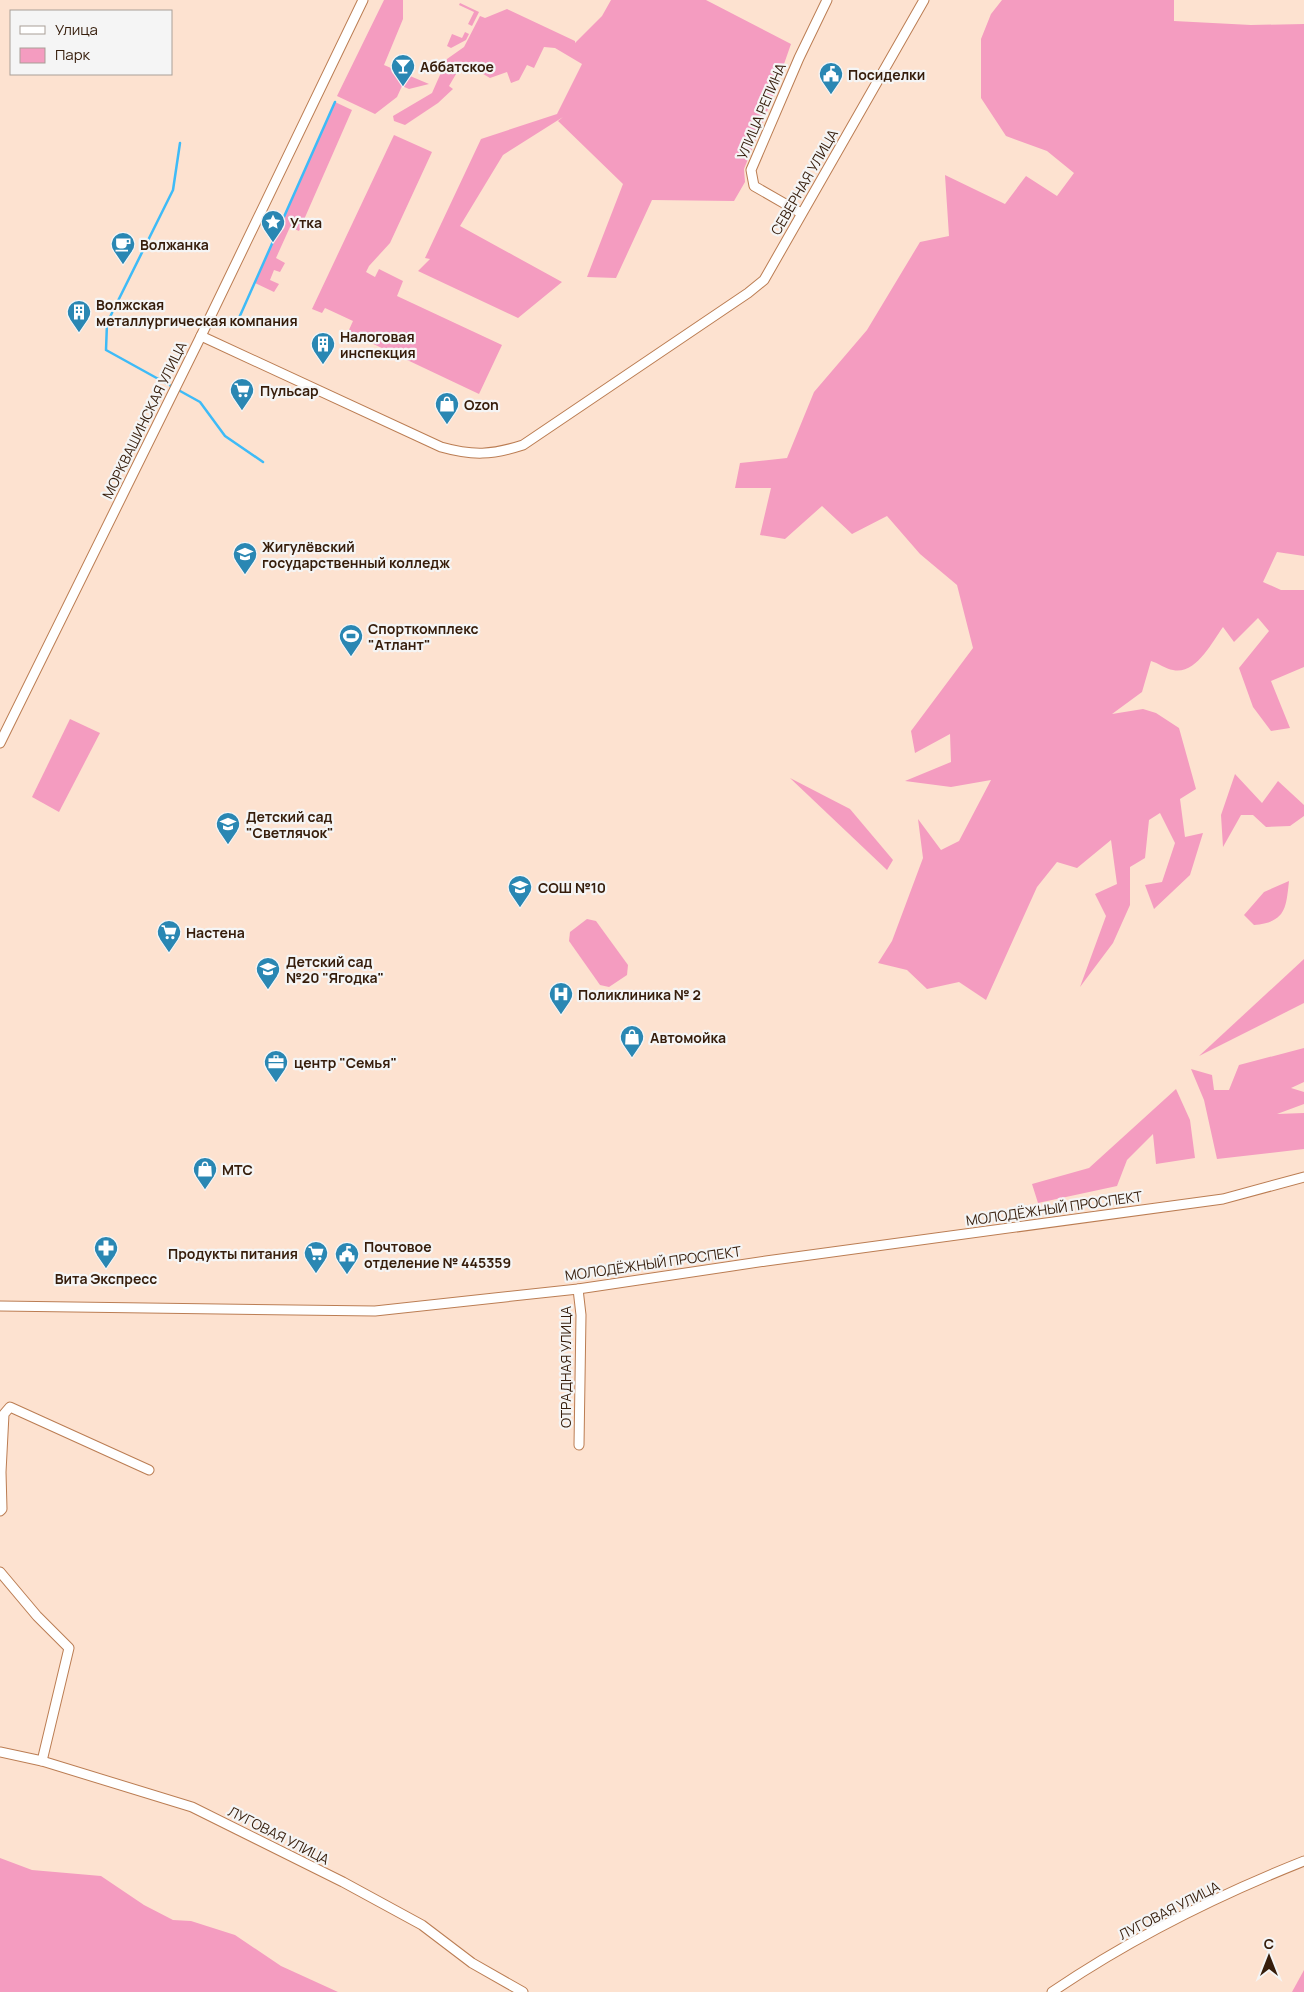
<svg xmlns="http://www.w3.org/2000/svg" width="1304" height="1992" viewBox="0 0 1304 1992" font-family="Manrope,sans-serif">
  <rect width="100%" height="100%" fill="#fde2d0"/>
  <g fill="#f49cc0">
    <path d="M384 0H403V19L384 65 429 84 409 89 402 86 397 97 375 114 337 96Z"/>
    <path d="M611 0H706L791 44 770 104 744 169 745 182 734 201 652 200 616 278 587 277 623 184 558 121 563 117 503 155 460 226 562 282 518 318 418 271 430 259 425 258 481 139 557 114 582 64 555 48 544 47 534 68 527 65 519 80 511 83 507 72 490 78 463 62 449 86 453 89 438 103 405 125 394 121 393 116 432 93 447 59 464 47 480 16 485 18 507 9 575 41V43L602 16Z"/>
    <path d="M1002 0H1174V21L1251 25 1304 24V556L1277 552 1263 582 1281 590H1304V667L1271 681 1290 728 1271 731 1253 707 1239 668 1269 631 1258 618 1234 642 1223 627C1212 642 1196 675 1173 670 1166 669 1158 663 1151 661L1142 692 1112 714 1143 709 1156 713 1179 728 1196 789 1180 799 1185 837 1203 833 1190 875 1154 909 1145 885 1162 882 1175 843 1160 813 1149 820 1145 858 1130 867V905L1113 943 1080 987 1106 916 1095 894 1117 884 1111 840 1077 868 1057 862 1037 887 986 1000 959 982 927 989 907 970 878 963 892 941 923 858 918 819 941 850 959 841 991 780 951 787 905 781 951 762 950 734 915 753 911 731 973 648 957 585 920 554 887 516 852 534 822 506 785 539 760 535 771 488H735L740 463 787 458 814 392 867 330 920 242 949 236 945 175 1005 204 1026 176 1057 196 1074 173 1047 151 1006 136 981 98V39L991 14Z"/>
    <path d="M460 3 479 12 472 26 468 24 474 12 459 5Z"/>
    <path d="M465 32 469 34 466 40 451 48 447 46 452 34 462 38Z"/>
    <path d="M335 102 352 110 299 231 290 227 276 258 285 263 280 272 274 270 270 280 279 284 274 292 255 283Z"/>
    <path d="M394 135 432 152 390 243 369 266 366 272 375 277 379 269 403 281 397 296 502 345 479 394 348 332 353 321 325 308 322 313 312 309Z"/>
    <path d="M70 719 100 733 59 812 32 797Z"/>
    <path d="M1235 774 1262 803 1278 781 1304 805V816L1290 826 1266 827 1253 815H1241L1223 847 1221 815Z"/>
    <path d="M790 778 850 809 893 860 887 870Z"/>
    <path d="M1289 881C1286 908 1286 922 1254 925L1244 915 1264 892Z"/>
    <path d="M587 919 596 921 628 965 627 975 609 987 600 985 569 941 570 932Z"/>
    <path d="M1304 959V1003L1199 1056Z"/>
    <path d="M1304 1048V1082L1291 1088 1304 1092V1104L1277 1114 1304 1113V1149L1217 1159 1204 1100 1191 1069 1212 1075 1214 1090H1229L1239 1065Z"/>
    <path d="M1176 1089 1190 1120 1195 1158 1156 1164 1153 1134 1127 1160 1117 1186 1038 1203 1032 1184 1089 1168Z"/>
    <path d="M0 1858 32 1870 101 1876 144 1905 173 1920 191 1921 235 1935 281 1966 338 1992H0Z"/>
    <path d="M1304 1970V1992H1292Z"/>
  </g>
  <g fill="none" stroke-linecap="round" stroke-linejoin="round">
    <g stroke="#3ebbf7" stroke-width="2.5">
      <path d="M180 143 173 190 107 323 106 350 200 402 225 436 263 462"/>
      <path d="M235 327 335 102"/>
    </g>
    <g stroke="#bb7d53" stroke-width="11">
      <g id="minor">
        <path d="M801 213 754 186 751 170 799 58 827 0"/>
        <path d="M201 336 441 447C473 456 492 455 523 445L748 293 764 280 924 0"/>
        <path d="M0 743 201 336 363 0"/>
        <path d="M578 1289 581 1315 579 1445"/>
        <path d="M0 1306 375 1311 578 1289 766 1261 1223 1199 1304 1177"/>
        <path d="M0 1511 2 1509 1 1472 4 1414 10 1407 149 1470"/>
        <path d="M0 1572 37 1616 69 1648 42 1761"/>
        <path d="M0 1752 42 1761 192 1807 343 1882 422 1925 472 1963 523 1992"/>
        <path d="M1052 1992C1130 1939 1216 1896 1304 1861"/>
      </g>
    </g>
    <use href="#minor" stroke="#fff" stroke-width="9"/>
  </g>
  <defs>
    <g id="bar-pin" transform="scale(1.25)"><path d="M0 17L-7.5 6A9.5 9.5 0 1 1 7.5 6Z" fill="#2a87b3" stroke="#f5f5f5"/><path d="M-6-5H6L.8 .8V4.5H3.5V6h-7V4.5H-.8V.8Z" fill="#fff"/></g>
    <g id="civic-pin" transform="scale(1.25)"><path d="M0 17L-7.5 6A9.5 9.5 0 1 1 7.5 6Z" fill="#2a87b3" stroke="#f5f5f5"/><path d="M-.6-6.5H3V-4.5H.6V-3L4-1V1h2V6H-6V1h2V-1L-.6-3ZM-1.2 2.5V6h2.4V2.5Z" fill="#fff"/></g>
    <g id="sight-pin" transform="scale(1.25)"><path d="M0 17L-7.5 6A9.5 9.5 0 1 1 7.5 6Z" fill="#2a87b3" stroke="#f5f5f5"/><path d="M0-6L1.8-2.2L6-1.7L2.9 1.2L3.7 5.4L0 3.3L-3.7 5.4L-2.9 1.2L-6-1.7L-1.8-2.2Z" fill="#fff"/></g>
    <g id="cafe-pin" transform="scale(1.25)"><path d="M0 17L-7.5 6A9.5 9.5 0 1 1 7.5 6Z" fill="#2a87b3" stroke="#f5f5f5"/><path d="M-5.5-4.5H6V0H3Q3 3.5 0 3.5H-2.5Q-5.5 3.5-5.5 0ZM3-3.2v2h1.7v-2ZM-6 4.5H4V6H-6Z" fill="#fff"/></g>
    <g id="building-pin" transform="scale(1.25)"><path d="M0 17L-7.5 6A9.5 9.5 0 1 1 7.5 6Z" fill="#2a87b3" stroke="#f5f5f5"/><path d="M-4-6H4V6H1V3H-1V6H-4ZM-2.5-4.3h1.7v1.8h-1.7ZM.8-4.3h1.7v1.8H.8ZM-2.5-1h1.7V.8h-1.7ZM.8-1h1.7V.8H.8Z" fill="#fff"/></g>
    <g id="supermarket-pin" transform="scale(1.25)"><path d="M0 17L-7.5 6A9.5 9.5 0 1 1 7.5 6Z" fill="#2a87b3" stroke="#f5f5f5"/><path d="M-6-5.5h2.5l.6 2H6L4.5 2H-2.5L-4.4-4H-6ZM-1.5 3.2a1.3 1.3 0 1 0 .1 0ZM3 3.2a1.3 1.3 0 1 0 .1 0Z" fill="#fff"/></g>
    <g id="shop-pin" transform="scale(1.25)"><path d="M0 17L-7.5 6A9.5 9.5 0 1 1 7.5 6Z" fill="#2a87b3" stroke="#f5f5f5"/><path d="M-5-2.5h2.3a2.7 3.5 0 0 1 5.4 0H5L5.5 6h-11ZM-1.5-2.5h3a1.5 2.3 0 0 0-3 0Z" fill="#fff"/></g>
    <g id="university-pin" transform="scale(1.25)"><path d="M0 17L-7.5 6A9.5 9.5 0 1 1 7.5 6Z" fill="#2a87b3" stroke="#f5f5f5"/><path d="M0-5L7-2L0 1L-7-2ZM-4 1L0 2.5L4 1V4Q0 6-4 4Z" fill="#fff"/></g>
    <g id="stadium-pin" transform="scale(1.25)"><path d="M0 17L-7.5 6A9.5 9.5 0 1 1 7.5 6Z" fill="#2a87b3" stroke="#f5f5f5"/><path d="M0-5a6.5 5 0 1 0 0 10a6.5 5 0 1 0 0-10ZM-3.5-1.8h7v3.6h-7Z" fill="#fff"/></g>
    <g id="school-pin" transform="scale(1.25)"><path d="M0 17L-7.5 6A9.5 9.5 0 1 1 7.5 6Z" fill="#2a87b3" stroke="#f5f5f5"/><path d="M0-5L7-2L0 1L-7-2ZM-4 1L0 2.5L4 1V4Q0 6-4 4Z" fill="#fff"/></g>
    <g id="hospital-pin" transform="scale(1.25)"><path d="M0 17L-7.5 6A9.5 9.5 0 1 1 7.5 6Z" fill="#2a87b3" stroke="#f5f5f5"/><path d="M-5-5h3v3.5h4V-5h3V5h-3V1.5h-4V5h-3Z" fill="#fff"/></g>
    <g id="office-pin" transform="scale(1.25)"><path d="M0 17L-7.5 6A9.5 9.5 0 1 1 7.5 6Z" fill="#2a87b3" stroke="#f5f5f5"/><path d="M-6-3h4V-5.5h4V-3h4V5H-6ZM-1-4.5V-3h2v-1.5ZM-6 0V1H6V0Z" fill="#fff"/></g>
    <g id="pharmacy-pin" transform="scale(1.25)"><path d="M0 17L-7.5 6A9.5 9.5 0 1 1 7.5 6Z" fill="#2a87b3" stroke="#f5f5f5"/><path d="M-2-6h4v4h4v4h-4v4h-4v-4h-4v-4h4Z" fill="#fff"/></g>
  </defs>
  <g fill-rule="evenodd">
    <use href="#bar-pin" x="403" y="66"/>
    <use href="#civic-pin" x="831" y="74"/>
    <use href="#sight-pin" x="273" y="222"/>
    <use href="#cafe-pin" x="123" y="244"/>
    <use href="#building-pin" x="79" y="312"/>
    <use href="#building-pin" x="323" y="344"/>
    <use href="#supermarket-pin" x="242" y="390"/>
    <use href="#shop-pin" x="447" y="404"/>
    <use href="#university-pin" x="245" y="554"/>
    <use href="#stadium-pin" x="351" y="636"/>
    <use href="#school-pin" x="228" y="824"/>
    <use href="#school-pin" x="520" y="887"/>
    <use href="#supermarket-pin" x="169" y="932"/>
    <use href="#school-pin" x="268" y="969"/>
    <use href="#hospital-pin" x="561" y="994"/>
    <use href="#shop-pin" x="632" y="1037"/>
    <use href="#office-pin" x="276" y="1062"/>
    <use href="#shop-pin" x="205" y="1169"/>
    <use href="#pharmacy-pin" x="106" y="1248"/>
    <use href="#supermarket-pin" x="316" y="1253"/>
    <use href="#civic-pin" x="347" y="1254"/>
  </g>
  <g text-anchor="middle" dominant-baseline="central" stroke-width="4.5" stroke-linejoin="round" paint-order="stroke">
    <g font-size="14" font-weight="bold" fill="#361d0b" stroke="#f5f5f5" text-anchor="start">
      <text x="420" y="66">Аббатское</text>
      <text x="848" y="74">Посиделки</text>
      <text x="290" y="222">Утка</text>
      <text x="140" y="244">Волжанка</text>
      <text x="96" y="304">Волжская<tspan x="96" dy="16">металлургическая компания</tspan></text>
      <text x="340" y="336">Налоговая<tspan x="340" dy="16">инспекция</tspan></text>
      <text x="260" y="390">Пульсар</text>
      <text x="464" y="404">Ozon</text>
      <text x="262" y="546">Жигулёвский<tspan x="262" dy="16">государственный колледж</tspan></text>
      <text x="368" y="628">Спорткомплекс<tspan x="368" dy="16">"Атлант"</tspan></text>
      <text x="246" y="816">Детский сад<tspan x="246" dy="16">"Светлячок"</tspan></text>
      <text x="538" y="887">СОШ №10</text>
      <text x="186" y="932">Настена</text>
      <text x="286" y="961">Детский сад<tspan x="286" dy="16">№20 "Ягодка"</tspan></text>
      <text x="578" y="994">Поликлиника № 2</text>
      <text x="650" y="1037">Автомойка</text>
      <text x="294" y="1062">центр "Семья"</text>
      <text x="222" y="1169">МТС</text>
      <text x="364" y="1246">Почтовое<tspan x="364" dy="16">отделение № 445359</tspan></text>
      <text x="298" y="1253" text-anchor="end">Продукты питания</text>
      <text x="106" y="1278" text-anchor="middle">Вита Экспресс</text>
    </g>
    <g font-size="14" fill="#361d0b" stroke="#f5f5f5">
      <text transform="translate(761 111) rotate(-67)">УЛИЦА РЕПИНА</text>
      <text transform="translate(804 182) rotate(-60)">СЕВЕРНАЯ УЛИЦА</text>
      <text transform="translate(144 420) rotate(-64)">МОРКВАШИНСКАЯ УЛИЦА</text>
      <text transform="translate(1054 1208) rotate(-8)">МОЛОДЁЖНЫЙ ПРОСПЕКТ</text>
      <text transform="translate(653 1263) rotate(-8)">МОЛОДЁЖНЫЙ ПРОСПЕКТ</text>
      <text transform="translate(565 1367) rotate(-90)">ОТРАДНАЯ УЛИЦА</text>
      <text transform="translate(279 1835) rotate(27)">ЛУГОВАЯ УЛИЦА</text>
      <text transform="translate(1169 1910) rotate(-27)">ЛУГОВАЯ УЛИЦА</text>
    </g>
  </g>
  <rect x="10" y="10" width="162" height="65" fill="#f5f5f5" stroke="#a99f97"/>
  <rect x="20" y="26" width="25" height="8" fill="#ffffff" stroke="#a99f97"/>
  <text x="55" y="35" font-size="15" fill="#361d0b">Улица</text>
  <rect x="20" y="48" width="25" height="15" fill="#f49cc0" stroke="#a99f97"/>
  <text x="55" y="60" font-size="15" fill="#361d0b">Парк</text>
  <g transform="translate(1269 1957)" stroke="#f5f5f5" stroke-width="4" paint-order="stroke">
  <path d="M0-4L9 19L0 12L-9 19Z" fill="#361d0b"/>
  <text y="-8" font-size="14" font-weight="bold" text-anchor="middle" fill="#361d0b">С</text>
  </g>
</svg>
